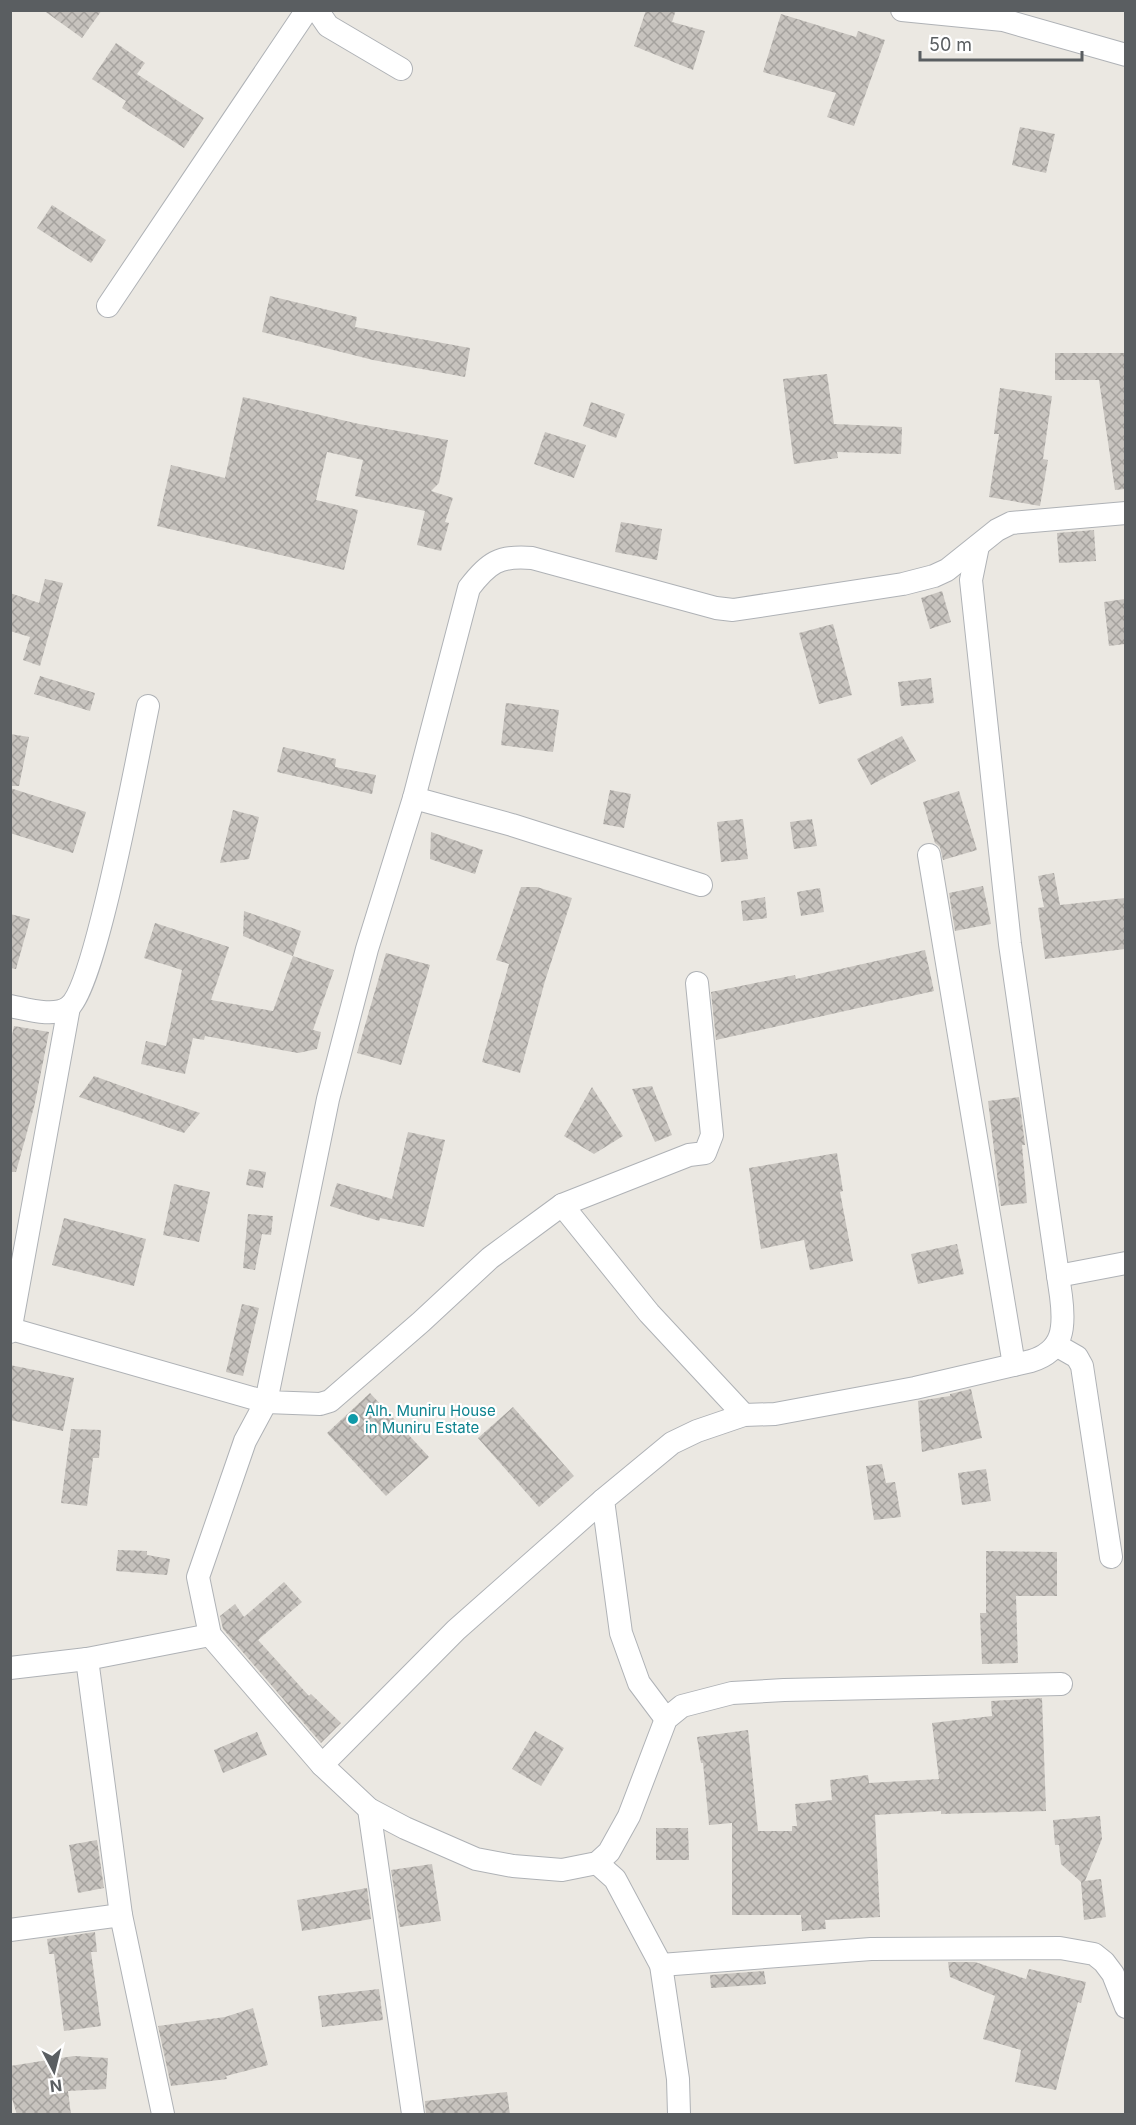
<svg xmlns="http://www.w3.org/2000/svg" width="1136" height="2125" viewBox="0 0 1136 2125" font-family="Inter,sans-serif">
  <defs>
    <pattern id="building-cross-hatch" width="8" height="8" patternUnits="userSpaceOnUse" patternTransform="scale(1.5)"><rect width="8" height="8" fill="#c7c3be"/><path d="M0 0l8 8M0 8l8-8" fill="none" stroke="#a5a29e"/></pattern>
  </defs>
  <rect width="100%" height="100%" fill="#ebe8e2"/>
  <g fill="url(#building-cross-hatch)">
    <path d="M43 10H102L82 38Z"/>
    <path d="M646 10H676L672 22 705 31 693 70 634 46Z"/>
    <path d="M781 14 856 37 858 31 885 40 854 126 827 117 836 93 763 72Z"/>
    <path d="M116 43 145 63 137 74 204 118 184 148 122 108 126 101 92 79Z"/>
    <path d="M1020 127 1055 134 1046 173 1012 165Z"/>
    <path d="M52 205 106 240 91 263 37 228Z"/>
    <path d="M270 296 357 317 355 327 470 348 465 377 373 360 262 332Z"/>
    <path d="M1055 353H1125V489L1115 490 1099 380H1055Z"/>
    <path d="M827 374 834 424 902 427 901 454 837 452 838 458 794 464 783 379Z"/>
    <path d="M1000 388 1052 396 1043 459 1048 460 1040 506 989 497 999 434H994Z"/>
    <path d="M243 397 359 424 448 440 439 483 431 491 453 498 445 522 449 523 441 551 417 545 425 511 355 496 363 460 327 452 316 500 358 510 344 570 157 526 171 465 225 478Z"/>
    <path d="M591 402 625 414 616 438 583 426Z"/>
    <path d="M545 432 586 445 574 478 534 464Z"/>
    <path d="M621 522 662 529 657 560 615 552Z"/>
    <path d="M1094 530 1096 561 1059 563 1057 533Z"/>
    <path d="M45 579 63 583 40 666 23 660 30 637 10 631V593L39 603Z"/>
    <path d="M942 591 951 622 930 629 921 598Z"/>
    <path d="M1125 599V644L1109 646 1104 602Z"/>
    <path d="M833 624 852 695 819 704 799 633Z"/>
    <path d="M40 676 95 693 90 711 34 694Z"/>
    <path d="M931 678 934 703 901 706 898 682Z"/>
    <path d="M506 703 559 710 553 752 501 745Z"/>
    <path d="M10 734 29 737 19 786H10Z"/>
    <path d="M902 736 916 761 871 785 857 759Z"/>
    <path d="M283 747 336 759 335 767 376 775 372 794 277 772Z"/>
    <path d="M10 788 86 812 73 853 10 833Z"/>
    <path d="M610 790 631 794 624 828 603 824Z"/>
    <path d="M959 791 977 850 943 860 940 847 935 843 923 802Z"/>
    <path d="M233 810 259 817 249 859 220 863Z"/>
    <path d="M743 819 748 859 721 862 717 822Z"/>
    <path d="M812 819 817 846 794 849 790 822Z"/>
    <path d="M431 832 483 850 475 874 430 859Z"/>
    <path d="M1054 873 1060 905 1125 898V949L1045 959 1038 908 1044 907 1038 876Z"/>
    <path d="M983 886 991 924 955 931 949 893Z"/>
    <path d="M521 887H537L572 898 545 981 520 1073 482 1062 509 964 496 960Z"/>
    <path d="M820 888 824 912 801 916 797 892Z"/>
    <path d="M765 897 767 918 743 921 741 901Z"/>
    <path d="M244 911 301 931 293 956 243 936Z"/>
    <path d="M10 914 30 919 16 969 10 968Z"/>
    <path d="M155 923 229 947 211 1000 273 1011 293 956 334 970 313 1030 321 1032 317 1049 298 1053 205 1036 204 1040 193 1038 185 1074 141 1064 146 1041 166 1046 182 970 144 958Z"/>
    <path d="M925 950 934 991 716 1040 711 992 795 975 796 979Z"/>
    <path d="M386 953 430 965 401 1065 357 1053Z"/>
    <path d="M14 1026 49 1032 34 1107 16 1172H10V1044Z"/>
    <path d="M94 1076 144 1094 200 1113 184 1133 79 1097Z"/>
    <path d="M652 1086 672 1135 655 1142 632 1089Z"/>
    <path d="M592 1087 623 1136 594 1154 564 1136Z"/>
    <path d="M1019 1097 1025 1145H1022L1027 1203 1001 1206 988 1101Z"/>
    <path d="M408 1132 445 1140 424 1227 380 1218 379 1221 330 1206 337 1183 392 1199Z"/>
    <path d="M837 1153 843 1191 840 1192 853 1261 810 1270 804 1240 761 1249 749 1168Z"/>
    <path d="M249 1169 266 1172 263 1188 246 1185Z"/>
    <path d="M174 1184 210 1192 199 1242 163 1235Z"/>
    <path d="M248 1214 273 1216 271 1235 262 1234 255 1270 243 1268Z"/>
    <path d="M64 1218 146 1239 134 1286 52 1265Z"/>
    <path d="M957 1244 964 1274 918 1284 911 1254Z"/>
    <path d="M242 1304 259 1308 243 1376 226 1372Z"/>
    <path d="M10 1365 74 1378 63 1431 10 1420Z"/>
    <path d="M971 1389 982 1438 922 1452 918 1401 950 1396V1394Z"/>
    <path d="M370 1393 429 1457 386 1496 327 1433Z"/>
    <path d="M513 1407 574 1476 539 1507 478 1438Z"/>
    <path d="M71 1429 101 1430 99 1458H93L87 1506 61 1503Z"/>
    <path d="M882 1464 886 1483 895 1482 901 1517 874 1520 866 1466Z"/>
    <path d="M986 1469 991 1501 962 1505 958 1473Z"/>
    <path d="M118 1550 147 1551V1555L170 1559 167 1575 116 1571Z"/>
    <path d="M986 1551 1057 1552V1596H1016L1018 1663 982 1664 980 1613H986Z"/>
    <path d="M284 1582 302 1602 258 1640 309 1696 311 1694 341 1723 321 1743 223 1629 220 1616 235 1604 244 1617Z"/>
    <path d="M1042 1698 1046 1811 941 1814V1811L875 1815 880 1917 825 1920 826 1929 802 1931 801 1915H732V1823L709 1825 703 1763H701L697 1737 748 1730 758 1831H792V1826H797L795 1804 832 1800 830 1780 868 1775 869 1783 939 1779 932 1723 992 1716 991 1701Z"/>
    <path d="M535 1731 564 1748 541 1786 512 1769Z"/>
    <path d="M257 1732 267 1755 223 1773 214 1750Z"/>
    <path d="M1100 1816 1102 1839 1085 1881 1101 1879 1106 1917 1084 1920 1081 1882 1061 1864 1059 1845H1055L1053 1820Z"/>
    <path d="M656 1828H688L689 1860H656Z"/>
    <path d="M97 1840 104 1888 78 1893 69 1845Z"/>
    <path d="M432 1864 441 1921 400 1927 391 1870Z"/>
    <path d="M367 1888 371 1919 302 1931 297 1900Z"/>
    <path d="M95 1932 97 1952H91L101 2026 64 2031 54 1954H49L47 1939Z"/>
    <path d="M948 1962H975L1026 1979 1029 1969 1086 1982 1081 2003 1078 2002 1056 2090 1015 2082 1021 2050 983 2039 995 1996 950 1977Z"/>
    <path d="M764 1971 766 1984 711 1988 710 1975Z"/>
    <path d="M379 1989 383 2020 322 2027 318 1996Z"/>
    <path d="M253 2008 268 2065 226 2076 227 2079 171 2086 158 2026 225 2017Z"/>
    <path d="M74 2056 108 2058 106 2089 68 2091 71 2115H17L10 2092V2066Z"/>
    <path d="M507 2092 510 2115H426L425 2101Z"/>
  </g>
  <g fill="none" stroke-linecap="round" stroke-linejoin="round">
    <g stroke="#afb2b6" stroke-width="24">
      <g id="minor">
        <path d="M317 10 328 26 401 69"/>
        <path d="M902 10 1003 20 1126 55"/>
        <path d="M108 306 307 10"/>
        <path d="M414 798 512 825 701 885"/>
        <path d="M929 855 1014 1365"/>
        <path d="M697 983 712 1135 705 1153 689 1155 562 1205 490 1258 421 1322 330 1401 320 1404 266 1402 328 1099 367 949 414 798 469 588C488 563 499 555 532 558L716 608 733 610 903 584 934 576 947 570 997 530 1011 523 1126 513"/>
        <path d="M10 1006C26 1009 55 1018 69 1007 96 985 138 753 148 706"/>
        <path d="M562 1205 649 1313 744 1415"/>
        <path d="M1058 1276 1126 1263"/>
        <path d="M11 1329 266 1402 245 1441 198 1577 210 1635 322 1765 369 1809 405 1828 476 1859 513 1866 562 1870 597 1863 609 1852 629 1816 666 1719 682 1706 732 1693 784 1690 1061 1684"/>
        <path d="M10 1332 69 1007"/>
        <path d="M1056 1345 1077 1357 1082 1366 1111 1557"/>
        <path d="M87 1659 121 1915"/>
        <path d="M10 1668 87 1659 210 1635"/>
        <path d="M666 1719 639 1683 621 1633 603 1500 672 1443 697 1431 744 1415 775 1414 915 1388 1031 1361C1064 1351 1065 1327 1061 1296L1010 944 971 580 978 546"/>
        <path d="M322 1765 456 1630 603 1500"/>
        <path d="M369 1809 413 2114"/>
        <path d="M597 1863 615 1879 661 1965 678 2079 679 2114"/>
        <path d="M10 1930 121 1915 163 2114"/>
        <path d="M661 1965 871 1949 1060 1948 1094 1954 1104 1962 1113 1974 1126 2007"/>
      </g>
    </g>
    <use href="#minor" stroke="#fff" stroke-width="22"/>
  </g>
  <circle fill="#0f9aa8" stroke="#fff" stroke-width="2" cx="353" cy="1419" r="6"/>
  <g text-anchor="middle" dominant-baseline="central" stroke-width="4.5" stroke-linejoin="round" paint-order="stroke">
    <g font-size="15" fill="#0d838f" stroke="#fff" text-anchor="start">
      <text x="365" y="1410">Alh. Muniru House<tspan x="365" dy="17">in Muniru Estate</tspan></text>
    </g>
  </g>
  <rect width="1136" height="2125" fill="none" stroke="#5a5e61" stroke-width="24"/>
  <g transform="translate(54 2071) rotate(173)" stroke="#ffffff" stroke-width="4.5" paint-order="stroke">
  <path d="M0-4.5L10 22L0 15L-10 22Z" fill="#5a5e61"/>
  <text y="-9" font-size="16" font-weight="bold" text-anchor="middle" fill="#5a5e61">N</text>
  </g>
  <path d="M920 51v9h162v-9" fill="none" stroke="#5a5e61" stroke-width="3"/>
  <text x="929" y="51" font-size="18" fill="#5a5e61" stroke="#ffffff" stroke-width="4.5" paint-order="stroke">50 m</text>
</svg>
